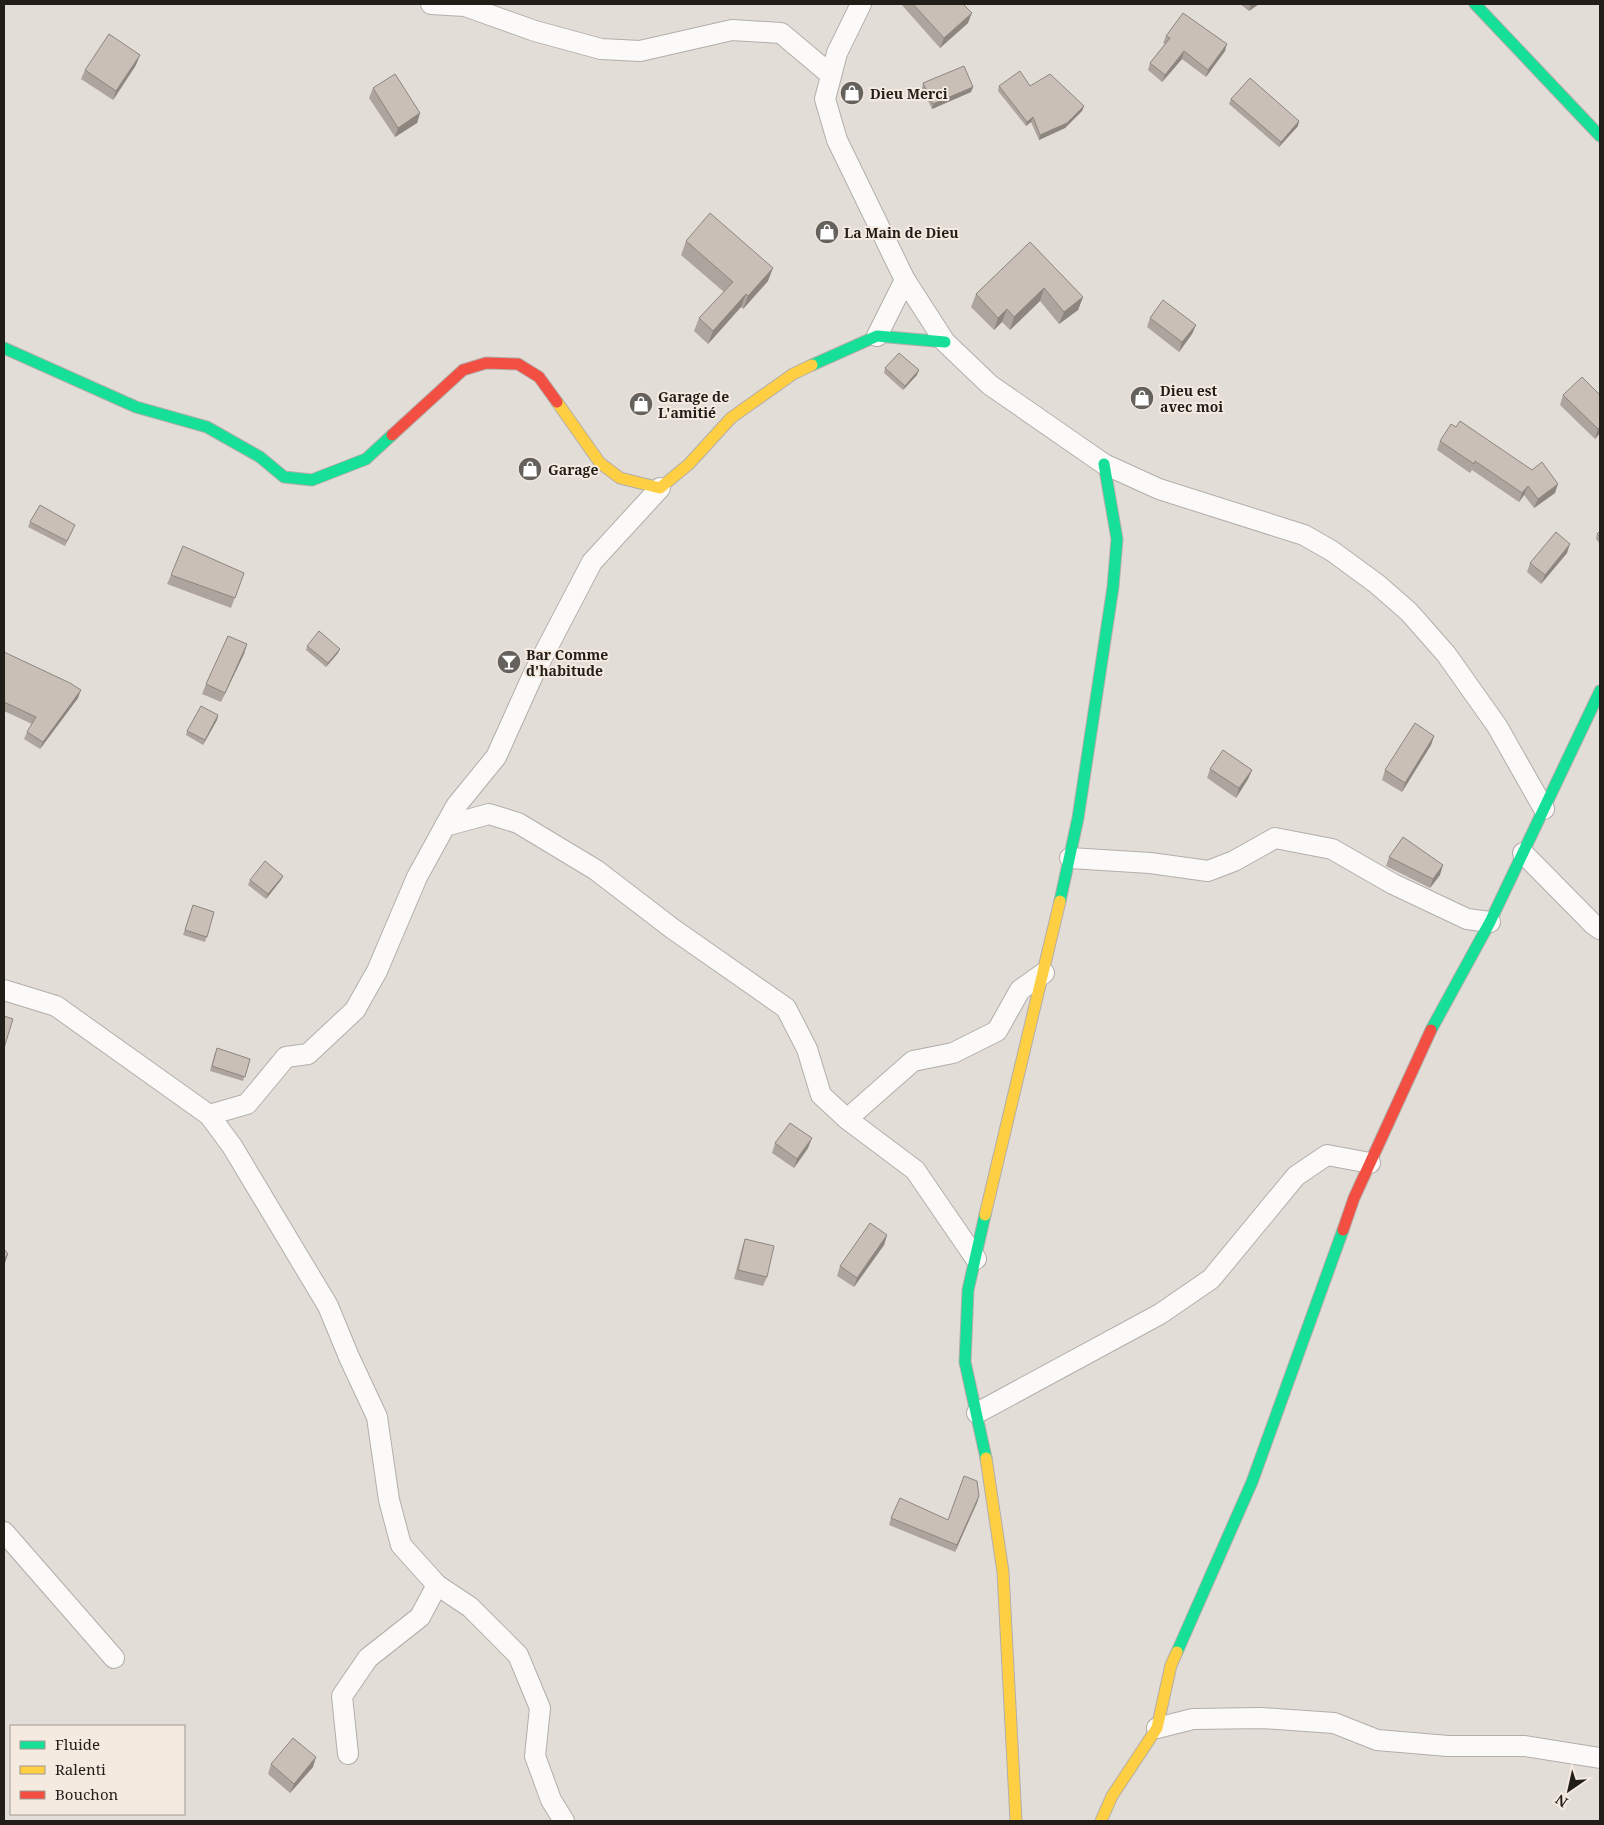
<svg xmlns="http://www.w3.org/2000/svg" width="1604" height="1825" viewBox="0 0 1604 1825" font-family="'Noto Serif',serif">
  <rect width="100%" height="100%" fill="#e3ddd8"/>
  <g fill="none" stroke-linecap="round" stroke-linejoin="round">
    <g stroke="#b3aeaa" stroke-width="22">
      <g id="street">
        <path d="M431 4 465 6 535 31 601 49 640 51 732 30 781 33 831 75"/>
        <path d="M861 4 837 53 825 99 837 140 905 280 945 342 990 385 1104 464 1159 489 1304 535 1332 551 1377 584 1409 612 1446 654 1497 726 1544 809"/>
        <path d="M877 336 905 280"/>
        <path d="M445 826 489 814 518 823 596 870 673 929 786 1008 807 1049 821 1095 847 1119 915 1170 976 1259"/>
        <path d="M1523 853 1593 924 1600 929"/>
        <path d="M1070 858 1150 863 1208 871 1234 861 1275 838 1332 849 1393 884 1467 919 1490 922"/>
        <path d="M4 990 56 1006 209 1115 232 1146 328 1306 349 1357 377 1417 389 1500 401 1545 437 1585 470 1607 518 1655 540 1708 535 1756 551 1800 564 1821"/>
        <path d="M209 1115 247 1104 286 1057 308 1054 355 1010 377 971 417 877 456 806 496 757 533 675 592 562 660 488"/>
        <path d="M847 1119 913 1061 953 1053 997 1031 1020 990 1044 973"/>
        <path d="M977 1413 1160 1314 1211 1279 1296 1176 1327 1155 1370 1163"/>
        <path d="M4 1532 114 1658"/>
        <path d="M1157 1728 1193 1719 1262 1718 1334 1723 1377 1740 1448 1746H1525L1600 1758"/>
        <path d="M348 1754 342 1696 368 1658 420 1617 437 1585"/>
      </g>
    </g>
    <g stroke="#b3aeaa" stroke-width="13">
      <g id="fast">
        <path d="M1475 4 1600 136"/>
        <path d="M4 348 136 407 207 427 260 457 284 477 312 480 366 459 392 435"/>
        <path d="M812 365 877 336 945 342"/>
        <path d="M1060 901 1078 818 1113 587 1117 539 1104 464"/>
        <path d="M1431 1030 1490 922 1600 691"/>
        <path d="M985 1215 968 1290 965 1362 986 1458"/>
        <path d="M1177 1652 1252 1482 1343 1230"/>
      </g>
    </g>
    <g stroke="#b3aeaa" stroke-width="13">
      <g id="slow">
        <path d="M557 402 600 463 620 478 660 488 689 464 731 418 793 374 812 365"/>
        <path d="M985 1215 1060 901"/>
        <path d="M986 1458 1003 1572 1016 1821"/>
        <path d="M1101 1821 1112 1796 1157 1728 1171 1665 1177 1652"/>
      </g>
    </g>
    <g stroke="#b3aeaa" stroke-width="13">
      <g id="jam">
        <path d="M392 435 463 370 486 363 518 364 539 377 557 402"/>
        <path d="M1343 1230 1354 1198 1431 1030"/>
      </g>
    </g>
    <use href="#street" stroke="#fbfaf9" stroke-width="20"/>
    <use href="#fast" stroke="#16e098" stroke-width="11"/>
    <use href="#slow" stroke="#ffcf43" stroke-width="11"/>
    <use href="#jam" stroke="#f24e42" stroke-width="11"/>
  </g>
  <g fill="#ada49d">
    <path d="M901 4H963L968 23 940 48Z"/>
    <path d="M1240 4H1259L1249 11Z"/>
    <path d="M1166 36 1225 51 1206 77 1182 59 1162 82 1148 70 1150 63 1165 44 1163 43Z"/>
    <path d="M136 65 113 100 81 79 85 70Z"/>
    <path d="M923 83 973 87 971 92 932 109 922 88Z"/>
    <path d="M999 86H1030L1084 106 1082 111 1065 128 1039 140 1031 122 1026 126 998 91Z"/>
    <path d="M373 88 420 113 417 123 395 137 369 98Z"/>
    <path d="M1231 99 1298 126 1279 147 1229 104Z"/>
    <path d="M686 241 768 281 743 309 741 307 708 344 694 331 699 318 724 292 681 255Z"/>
    <path d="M1030 242 1083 297 1078 310 1059 324 1040 301 1010 330 1002 322 994 330 971 307 976 294Z"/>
    <path d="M1150 318 1196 325 1192 334 1179 352 1147 327Z"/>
    <path d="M885 368 917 375 903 390 884 373Z"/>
    <path d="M1563 395H1600V433L1595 439 1560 405Z"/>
    <path d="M1440 441 1555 493 1534 508 1524 495 1519 502 1472 470 1470 473 1437 450Z"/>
    <path d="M30 522 73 530 65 546 28 527Z"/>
    <path d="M1600 531V544L1596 539 1597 534Z"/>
    <path d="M1567 553 1541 584 1527 572 1530 563Z"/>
    <path d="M244 573 231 608 167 584 171 575Z"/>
    <path d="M247 644 244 654 221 702 202 694 206 684Z"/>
    <path d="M307 646 338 653 326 667 306 650Z"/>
    <path d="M4 652 78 698 40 749 24 739 27 732 32 724 4 711Z"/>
    <path d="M218 715 217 720 203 745 186 735 187 731Z"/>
    <path d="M1434 736 1431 745 1402 792 1382 780 1385 770Z"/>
    <path d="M1210 769 1252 770 1248 779 1236 798 1207 778Z"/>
    <path d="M1389 857 1440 875 1430 888 1386 866Z"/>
    <path d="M283 876 281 880 266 899 248 885 250 880Z"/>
    <path d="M193 905 214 912 205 942 183 935Z"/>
    <path d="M215 1053 250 1059 243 1081 210 1071Z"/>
    <path d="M775 1143 808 1148 794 1168 772 1153Z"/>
    <path d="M887 1235 884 1245 854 1287 837 1276 840 1266Z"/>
    <path d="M745 1239 767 1277 763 1286 734 1279 742 1248Z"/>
    <path d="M979 1496 955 1552 889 1525 891 1518 948 1520Z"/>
    <path d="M271 1764 313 1767 290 1793 268 1774Z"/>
  </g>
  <g fill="#8d867f">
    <path d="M1254 4H1259L1249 11 1251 6Z"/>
    <path d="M972 13 968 23 940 48 944 38Z"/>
    <path d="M1227 44 1225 51 1206 77 1208 70Z"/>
    <path d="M1184 51 1182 59 1162 82 1165 75Z"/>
    <path d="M140 55 136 65 113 100 116 91Z"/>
    <path d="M973 87 971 92 932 109 933 104Z"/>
    <path d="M1084 106 1082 111 1065 128 1039 140 1040 135Z"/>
    <path d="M420 113 417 123 395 137 398 128Z"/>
    <path d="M1033 117 1031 122 1026 126 1027 122Z"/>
    <path d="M1299 121 1298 126 1279 147 1281 142Z"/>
    <path d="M773 268 768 281 743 309 748 296Z"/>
    <path d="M1044 288 1040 301 1010 330 1014 317Z"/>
    <path d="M746 294 741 307 708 344 713 331Z"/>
    <path d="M1083 297 1078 310 1059 324 1064 312Z"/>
    <path d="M1007 309 1002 322 994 330 998 318Z"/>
    <path d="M1196 325 1192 334 1179 352 1182 342Z"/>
    <path d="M919 370 917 375 903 390 905 386Z"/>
    <path d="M1600 427V433L1595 439 1598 429Z"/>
    <path d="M1558 484 1555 493 1534 508 1538 499Z"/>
    <path d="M1528 486 1524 495 1519 502 1522 493Z"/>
    <path d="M1570 544 1567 553 1541 584 1545 575Z"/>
    <path d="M247 644 244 654 221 702 225 693Z"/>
    <path d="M340 649 338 653 326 667 328 663Z"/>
    <path d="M81 690 78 698 40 749 43 742Z"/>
    <path d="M218 715 217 720 203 745 205 740Z"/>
    <path d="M1434 736 1431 745 1402 792 1405 783Z"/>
    <path d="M1252 770 1248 779 1236 798 1239 788Z"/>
    <path d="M1443 865 1440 875 1430 888 1433 879Z"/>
    <path d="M283 876 281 880 266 899 268 894Z"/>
    <path d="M812 1138 808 1148 794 1168 797 1159Z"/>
    <path d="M887 1235 884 1245 854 1287 857 1278Z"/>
    <path d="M8 1254 5 1263 4 1264V1259Z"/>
    <path d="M979 1496 977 1503 955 1552 957 1545Z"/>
    <path d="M316 1757 313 1767 290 1793 294 1784Z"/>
  </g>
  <g fill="#c9bfb6" stroke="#8d867f">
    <path d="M913 4H963L972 13 944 38Z"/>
    <path d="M1248 4H1254L1251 6Z"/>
    <path d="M1183 13 1227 44 1208 70 1184 51 1165 75 1150 63 1170 38 1166 36Z"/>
    <path d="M109 34 140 55 116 91 85 70Z"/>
    <path d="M964 66 973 87 933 104 923 83Z"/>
    <path d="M1020 71 1030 86 1050 74 1084 106 1067 123 1040 135 1033 117 1027 122 999 86Z"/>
    <path d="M395 74 420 113 398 128 373 88Z"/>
    <path d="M1250 78 1299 121 1281 142 1231 99Z"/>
    <path d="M710 213 773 268 748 296 746 294 713 331 699 318 733 282 686 241Z"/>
    <path d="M1030 242 1083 297 1064 312 1044 288 1014 317 1007 309 998 318 976 294Z"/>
    <path d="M1163 300 1196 325 1182 342 1150 318Z"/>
    <path d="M899 353 919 370 905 386 885 368Z"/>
    <path d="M1582 377 1600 395V427L1598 429 1563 395Z"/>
    <path d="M1460 421 1532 470 1542 462 1558 484 1538 499 1528 486 1522 493 1475 461 1474 464 1440 441 1451 424 1456 427Z"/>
    <path d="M40 505 75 525 67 541 30 522Z"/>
    <path d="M1600 531V537L1597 534Z"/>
    <path d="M1556 532 1570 544 1545 575 1530 563Z"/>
    <path d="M183 546 244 573 235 598 171 575Z"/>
    <path d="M319 631 340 649 328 663 307 646Z"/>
    <path d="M228 636 247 644 225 693 206 684Z"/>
    <path d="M4 652 70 683 81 690 43 742 27 732 36 717 4 702Z"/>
    <path d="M201 706 218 715 205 740 187 731Z"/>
    <path d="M1415 723 1434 736 1405 783 1385 770Z"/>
    <path d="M1223 750 1252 770 1239 788 1210 769Z"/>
    <path d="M1403 837 1443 865 1433 879 1389 857Z"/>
    <path d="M265 861 283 876 268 894 250 880Z"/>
    <path d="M193 905 214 912 207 937 185 930Z"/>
    <path d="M4 1016 13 1019 4 1048Z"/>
    <path d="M217 1048 250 1059 245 1077 212 1066Z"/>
    <path d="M790 1123 812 1138 797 1159 775 1143Z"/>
    <path d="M870 1223 887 1235 857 1278 840 1266Z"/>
    <path d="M745 1239 774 1246 767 1277 738 1270Z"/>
    <path d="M4 1249 8 1254 4 1259Z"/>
    <path d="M964 1476 977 1481 979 1496 957 1545 891 1518 900 1498 948 1520Z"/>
    <path d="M293 1738 316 1757 294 1784 271 1764Z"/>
  </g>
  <defs>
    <g id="shop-disc" transform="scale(1.25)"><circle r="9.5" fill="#65615c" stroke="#f5eae0"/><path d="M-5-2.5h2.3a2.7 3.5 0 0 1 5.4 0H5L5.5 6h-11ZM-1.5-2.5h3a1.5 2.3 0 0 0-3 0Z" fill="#fff"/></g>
    <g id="bar-disc" transform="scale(1.25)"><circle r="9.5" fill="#65615c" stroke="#f5eae0"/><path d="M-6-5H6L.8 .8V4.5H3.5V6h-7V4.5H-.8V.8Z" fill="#fff"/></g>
  </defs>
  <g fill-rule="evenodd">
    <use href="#shop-disc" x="852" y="93"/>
    <use href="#shop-disc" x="827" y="232"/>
    <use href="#shop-disc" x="1142" y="398"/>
    <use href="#shop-disc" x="641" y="404"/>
    <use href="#shop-disc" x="530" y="469"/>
    <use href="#bar-disc" x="509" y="662"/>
  </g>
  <g text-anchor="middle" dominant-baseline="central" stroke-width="4" stroke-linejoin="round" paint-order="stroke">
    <g font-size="14" font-weight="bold" fill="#211e1a" stroke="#f5eae0" text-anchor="start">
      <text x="870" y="93">Dieu Merci</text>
      <text x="844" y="232">La Main de Dieu</text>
      <text x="1160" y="390">Dieu est<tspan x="1160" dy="16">avec moi</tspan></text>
      <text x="658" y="396">Garage de<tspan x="658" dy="16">L'amitié</tspan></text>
      <text x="548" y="469">Garage</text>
      <text x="526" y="654">Bar Comme<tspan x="526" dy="16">d'habitude</tspan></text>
    </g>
  </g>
  <rect width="1604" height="1825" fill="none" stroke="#211e1a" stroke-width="10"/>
  <rect x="10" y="1725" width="175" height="90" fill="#f5eae0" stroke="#a09891"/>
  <rect x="20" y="1741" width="25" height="8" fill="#16e098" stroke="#a09891"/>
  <text x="55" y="1750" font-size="15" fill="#211e1a">Fluide</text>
  <rect x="20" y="1766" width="25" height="8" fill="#ffcf43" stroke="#a09891"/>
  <text x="55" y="1775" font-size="15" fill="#211e1a">Ralenti</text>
  <rect x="20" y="1791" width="25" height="8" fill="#f24e42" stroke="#a09891"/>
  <text x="55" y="1800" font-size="15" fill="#211e1a">Bouchon</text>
  <g transform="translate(1569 1790) rotate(214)" stroke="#f5eae0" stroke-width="4" paint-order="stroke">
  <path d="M0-4L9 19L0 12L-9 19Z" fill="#211e1a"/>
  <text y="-8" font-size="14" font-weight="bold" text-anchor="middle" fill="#211e1a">N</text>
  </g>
</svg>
